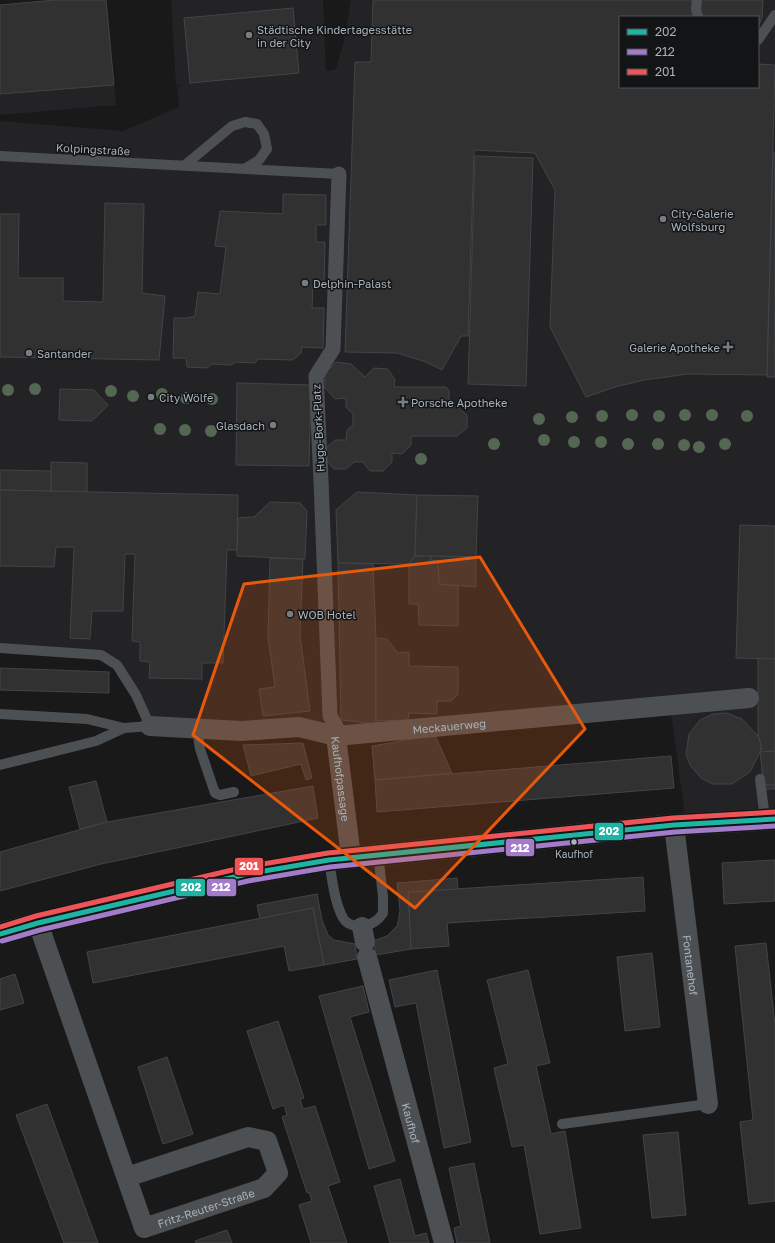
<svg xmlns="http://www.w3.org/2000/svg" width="775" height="1243" viewBox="0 0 775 1243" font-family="'Golos Text',sans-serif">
  <rect width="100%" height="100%" fill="#19191a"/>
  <g fill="#232326" fill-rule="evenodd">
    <path d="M171 0H323L326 71 336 69 344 41 351 0H775V810L686 823 670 706 336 732 153 722 119 662 0 644V121L123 131 179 107 177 86 184 84 176 85ZM620 17H758V87H620Z"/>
    <path d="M114 85 116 105 0 115V94Z"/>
  </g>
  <g fill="#313132" stroke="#424446">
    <path d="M55 0H106L114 85 0 94V5Z"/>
    <path d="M373 0H763L762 18 758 27V17H620V87H758V64L775 65 767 375 688 374 644 380 615 387 586 397 550 327 555 190 535 153 514 152 474 150 468 336H461L442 370 426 362 397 353 345 352 355 62H371Z"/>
    <path d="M293 8 299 73 190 83 184 18Z"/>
    <path d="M773 153H775V377H767Z"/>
    <path d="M475 156 533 158 526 386 468 384Z"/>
    <path d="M283 194 326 195V225H316V242H325L324 285H313L312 308H324L323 348 302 347 301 353 293 360 258 359 255 363 235 362 232 365 212 364 207 368 187 367 186 358H173L174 318H187L195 316 198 292 220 294 226 247 215 246 220 211 283 214Z"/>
    <path d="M105 203 144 204 142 293 165 296 159 360 0 357V214H19L18 278H63V301L103 302Z"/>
    <path d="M336 362 351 364 365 377 374 368 388 369 395 380 394 387H446L449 391V406L457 407 467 415V428L457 436H411V445L402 454 392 453V462L383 471H370L363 462H354L346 469H334L326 460V448L335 440H346L347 430 353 425V414L346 407V398L335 399 325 388V373Z"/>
    <path d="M237 383 311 385 309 466 236 465Z"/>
    <path d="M60 389 94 390 108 405 92 421 59 420Z"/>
    <path d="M51 462 87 463V492L51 491Z"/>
    <path d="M0 470 51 471V491L0 490Z"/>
    <path d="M0 490 238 495 237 550H227L223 663H202V679L149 678 150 662 140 661V642L132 641 135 554H125L123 611H92L90 639 70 638 74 547H56L54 567 0 566Z"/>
    <path d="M357 492 417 495 415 556 409 564 338 563 336 510Z"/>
    <path d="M417 495 478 496 476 557 415 556Z"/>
    <path d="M270 502 300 503 307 511 305 559 237 556 238 518 254 517Z"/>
    <path d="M740 525 775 526V659L736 658Z"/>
    <path d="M415 556H431V560L438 561 439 584 458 586V626L419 625 418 604H409V564Z"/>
    <path d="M431 556 476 557V587L439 584 438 561 431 560Z"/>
    <path d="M270 558 303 559 300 635 310 711 263 716 259 689 275 687 268 637Z"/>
    <path d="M338 563 373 564 376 638V724L341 720Z"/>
    <path d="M376 638 387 639 398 653 409 652V666L458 667V694L451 701H437V714L409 713 408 720 376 721Z"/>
    <path d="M758 658 775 659V789H763L761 744 758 736Z"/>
    <path d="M0 668 109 672V693L0 690Z"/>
    <path d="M727 713 742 719 758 736 761 744 760 752 750 772 732 784H713L701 778 690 765 686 754 689 734 700 720 713 714Z"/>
    <path d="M435 735 452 773 375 780 372 746Z"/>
    <path d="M303 743 312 778 306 780 301 764 251 776 243 745Z"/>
    <path d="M775 751V785H764L760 752Z"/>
    <path d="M671 756 674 788 377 812 375 780Z"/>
    <path d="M96 781 107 822 80 829 69 787Z"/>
    <path d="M313 786 318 818 101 864 0 891V852L107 822Z"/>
    <path d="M775 860V901L724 904 722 863Z"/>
    <path d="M643 877 645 911 447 923 449 946 411 949 408 892Z"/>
    <path d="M457 878 458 889 408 892 411 949 376 955 373 941 387 936 397 926 399 918 400 910 397 883Z"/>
    <path d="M317 894 322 920 328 935 334 940 355 944 357 959 324 965 313 908 260 919 257 905Z"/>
    <path d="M313 908 324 965 289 971 284 946 93 983 87 952Z"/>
    <path d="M766 943 775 1025V1201L749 1204 740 1122 753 1120 735 946Z"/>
    <path d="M652 953 660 1027 625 1031 617 957Z"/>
    <path d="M437 970 471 1142 444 1148 416 1003 395 1007 389 980Z"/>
    <path d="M528 970 550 1063 536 1066 551 1134 565 1131 581 1228 540 1234 524 1145 512 1147 494 1068 508 1064 487 980Z"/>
    <path d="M15 974 24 1003 0 1010V979Z"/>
    <path d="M363 986 369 1012 350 1017 395 1161 369 1169 319 996Z"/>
    <path d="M278 1021 304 1098 300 1099 303 1109 315 1106 340 1182 328 1186 347 1243H311L299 1205 312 1201 309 1192 307 1193 282 1117 287 1115 284 1105 273 1109 247 1031Z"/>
    <path d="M167 1057 193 1134 163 1144 138 1067Z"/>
    <path d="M47 1104 98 1243H64L16 1115Z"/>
    <path d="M678 1132 686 1215 652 1218 643 1135Z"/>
    <path d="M474 1163 490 1243H457L454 1228 461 1226 449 1168Z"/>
    <path d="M400 1179 415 1236 426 1233 429 1243H390L374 1186Z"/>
    <path d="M227 1230 232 1243H196L195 1241Z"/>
  </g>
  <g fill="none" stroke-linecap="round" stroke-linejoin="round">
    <g stroke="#4d5053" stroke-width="10">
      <path d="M697 0 696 9 698 17"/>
      <path d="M758 40 775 15"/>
      <path d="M0 156 339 174"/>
      <path d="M185 165 232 126 245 122 257 124 264 134 267 149 259 160 246 168"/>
      <path d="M0 648 101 655 117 665 136 695 150 726 124 728 87 719 0 714"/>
      <path d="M197 729 200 749 215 793 220 795 234 792"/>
      <path d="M0 765 96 741 124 728"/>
      <path d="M760 779 765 819"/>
      <path d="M329 860C332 878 334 901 343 918 349 928 365 928 374 922 378 920 381 916 383 913V896L378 854"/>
      <path d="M562 1124 708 1104"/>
    </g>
    <path stroke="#4d5053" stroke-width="15" d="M336 736V726L330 716 321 481 316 376 333 349 339 174"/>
    <g stroke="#4d5053" stroke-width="20">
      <path id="s1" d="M150 726 241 731 299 727 336 736 749 698"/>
      <path id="s2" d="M336 736 351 857"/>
      <path id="s3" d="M674 825 708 1104"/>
      <path id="s4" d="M38 923 144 1228 264 1188 278 1173 267 1141 248 1137 127 1177"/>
      <path d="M362 927 365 942"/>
      <path id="s5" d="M367 957 444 1243"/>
    </g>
    <path stroke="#4d5053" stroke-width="22" d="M0 934 38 923 247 874 329 860 674 825 775 819"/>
    <g stroke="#131416" stroke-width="8">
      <path id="bus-1" d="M0 934 38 923 247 874 329 860 674 825 775 819"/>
    </g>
    <g stroke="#131416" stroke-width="8">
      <path id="bus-2" d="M2 941 40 930 248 881 330 867 675 832 775 826"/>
    </g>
    <g stroke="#131416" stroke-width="8">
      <path id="bus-3" d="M0 927 36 916 245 867 328 853 673 818 775 812"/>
    </g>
    <use href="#bus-1" stroke="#1fb3a4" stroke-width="5"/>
    <use href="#bus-2" stroke="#a27bc9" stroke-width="5"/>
    <use href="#bus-3" stroke="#ee5457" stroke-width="5"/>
  </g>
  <g fill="#546752">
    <circle cx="35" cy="389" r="6"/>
    <circle cx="8" cy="390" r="6"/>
    <circle cx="111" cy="391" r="6"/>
    <circle cx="162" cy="394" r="6"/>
    <circle cx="133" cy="396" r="6"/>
    <circle cx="186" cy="398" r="6"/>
    <circle cx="212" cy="399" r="6"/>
    <circle cx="632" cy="415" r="6"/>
    <circle cx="685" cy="415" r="6"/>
    <circle cx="712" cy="415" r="6"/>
    <circle cx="602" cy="416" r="6"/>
    <circle cx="659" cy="416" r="6"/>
    <circle cx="747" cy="416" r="6"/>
    <circle cx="572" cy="417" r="6"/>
    <circle cx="539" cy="419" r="6"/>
    <circle cx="160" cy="429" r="6"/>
    <circle cx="185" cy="430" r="6"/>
    <circle cx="211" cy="431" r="6"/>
    <circle cx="544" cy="440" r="6"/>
    <circle cx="574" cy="442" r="6"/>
    <circle cx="601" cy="442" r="6"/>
    <circle cx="494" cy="444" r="6"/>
    <circle cx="628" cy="444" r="6"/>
    <circle cx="658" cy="444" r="6"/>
    <circle cx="725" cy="444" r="6"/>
    <circle cx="684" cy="445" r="6"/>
    <circle cx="699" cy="447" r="6"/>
    <circle cx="421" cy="459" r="6"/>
  </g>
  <path fill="#e8590c" fill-opacity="0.2" stroke="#e8590c" stroke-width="3" stroke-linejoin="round" d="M480 557 585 729 415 908 193 735 244 584Z"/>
  <g fill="#777d83" stroke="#131416" stroke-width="1.5">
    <circle cx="249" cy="35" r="4"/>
    <circle cx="663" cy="219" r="4"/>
    <circle cx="305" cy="283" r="4"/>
    <path d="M726 341h4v4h4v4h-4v4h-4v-4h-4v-4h4z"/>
    <circle cx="29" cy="353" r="4"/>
    <circle cx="151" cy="397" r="4"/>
    <path d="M401 396h4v4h4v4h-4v4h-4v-4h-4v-4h4z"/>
    <circle cx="273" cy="425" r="4"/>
    <circle cx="290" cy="614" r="4"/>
  </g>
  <circle fill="#aab3bb" stroke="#131416" stroke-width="1.5" cx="574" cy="842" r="3.5"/>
  <g text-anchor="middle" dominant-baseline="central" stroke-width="3" stroke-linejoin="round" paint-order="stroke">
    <g font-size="10" fill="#aab3bb" stroke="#131416">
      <text x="574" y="854">Kaufhof</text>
    </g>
    <g font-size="11" fill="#aab3bb" stroke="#131416" text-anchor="start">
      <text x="257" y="29">Städtische Kindertagesstätte<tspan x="257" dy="13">in der City</tspan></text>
      <text x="671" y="213">City-Galerie<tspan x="671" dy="13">Wolfsburg</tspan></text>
      <text x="313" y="283">Delphin-Palast</text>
      <text x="720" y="347" text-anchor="end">Galerie Apotheke</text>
      <text x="37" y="353">Santander</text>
      <text x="159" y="397">City Wölfe</text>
      <text x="411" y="402">Porsche Apotheke</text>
      <text x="265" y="425" text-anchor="end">Glasdach</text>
      <text x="298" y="614">WOB Hotel</text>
    </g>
    <g font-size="11" fill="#aab3bb" stroke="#131416">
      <text transform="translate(93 149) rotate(3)">Kolpingstraße</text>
      <text transform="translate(318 428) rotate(-93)">Hugo-Bork-Platz</text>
      <text stroke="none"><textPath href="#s1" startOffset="301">Meckauerweg</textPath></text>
      <text stroke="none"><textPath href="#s2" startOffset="43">Kaufhofpassage</textPath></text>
      <text stroke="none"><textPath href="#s3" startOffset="141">Fontanehof</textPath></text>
      <text stroke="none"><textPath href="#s5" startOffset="172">Kaufhof</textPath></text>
      <text stroke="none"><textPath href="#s4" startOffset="388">Fritz-Reuter-Straße</textPath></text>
    </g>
  </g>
  <g stroke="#131416" stroke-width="1.5">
    <rect x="594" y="822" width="30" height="19" rx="4" fill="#1fb3a4"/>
    <rect x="505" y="838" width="30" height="19" rx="4" fill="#a27bc9"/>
    <rect x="234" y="857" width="30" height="19" rx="4" fill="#ee5457"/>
    <rect x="175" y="878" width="31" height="19" rx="4" fill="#1fb3a4"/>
    <rect x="206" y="878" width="31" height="19" rx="4" fill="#a27bc9"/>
  </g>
  <g font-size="11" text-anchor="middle" font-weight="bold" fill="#fff">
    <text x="609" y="835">202</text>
    <text x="520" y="852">212</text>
    <text x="249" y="870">201</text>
    <text x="191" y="891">202</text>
    <text x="221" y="891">212</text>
  </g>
  <rect x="619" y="16" width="140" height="72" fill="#131416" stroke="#4f5458"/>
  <rect x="627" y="29" width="20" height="6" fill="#1fb3a4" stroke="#4f5458"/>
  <text x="655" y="36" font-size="12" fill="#aab3bb">202</text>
  <rect x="627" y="49" width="20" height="6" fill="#a27bc9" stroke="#4f5458"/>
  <text x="655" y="56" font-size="12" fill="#aab3bb">212</text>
  <rect x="627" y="69" width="20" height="6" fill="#ee5457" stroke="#4f5458"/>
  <text x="655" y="76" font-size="12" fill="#aab3bb">201</text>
</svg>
